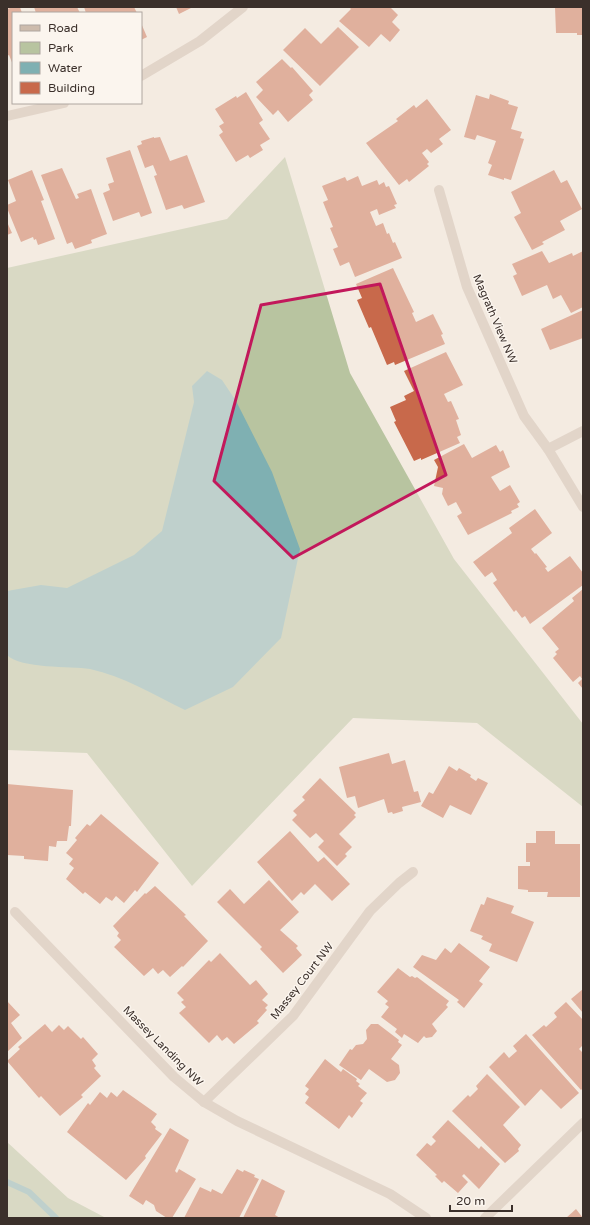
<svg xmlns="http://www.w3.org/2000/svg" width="590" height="1225" viewBox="0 0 590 1225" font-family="'Varela Round',sans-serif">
  <rect width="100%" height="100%" fill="#f4ebe1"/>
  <g fill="#b8c4a0">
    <path d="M285 157 350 373 454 559 583 724V807L477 723 353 718 192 886 87 753 7 750V268L227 219Z"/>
    <path d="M7 1142 68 1198 106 1218H7Z"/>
  </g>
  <path fill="#7fb0b2" d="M207 371 222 380 236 401 272 472 300 549 281 638 233 687 185 710C154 695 123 676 90 669 70 666 21 669 7 655V591L41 585 67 588 134 555 162 531 194 402 192 386Z"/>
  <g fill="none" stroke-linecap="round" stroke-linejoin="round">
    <path stroke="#7fb0b2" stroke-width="6" d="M7 1182 29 1192 56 1218"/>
  </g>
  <g fill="#c8694b">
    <path d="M13 7H20L22 13H13V65L9 55 7 56V9Z"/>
    <path d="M34 7H77L80 13H36Z"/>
    <path d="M84 7H134L137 13H86Z"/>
    <path d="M176 7H193L179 14Z"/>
    <path d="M349 7H390L398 15 392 22 400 30 390 42 381 34 369 47 339 21 351 9Z"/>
    <path d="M555 7H583V35H577V33H556Z"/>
    <path d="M141 23 147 37 141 40Z"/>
    <path d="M338 27 359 47 320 86 283 50 305 28 321 44Z"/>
    <path d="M282 59 291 68 292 67 313 91 309 95 313 100 288 122 278 110 273 115 256 97 263 90 256 82Z"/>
    <path d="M246 92 263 120 259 123 270 139 260 145 263 150 250 158 248 155 236 162 219 135 223 132 219 126 224 123 215 109 236 96 237 98Z"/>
    <path d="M490 94 509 101 508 104 518 107 511 129 522 132 520 138 524 139 511 180 504 178V180L488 175 492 165 488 163 496 141 477 135 475 140 464 137 476 95 489 99Z"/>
    <path d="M427 99 451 130 439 139 443 144 431 153 427 149 422 153 429 162 427 164 429 166 409 182 407 179 399 185 366 143 398 121 396 119 414 105 416 108Z"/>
    <path d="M154 137V138L160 137 170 161 187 155 205 202 184 209 182 205 166 210 154 176 157 175 153 165 145 168 137 146 142 144 141 141Z"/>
    <path d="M130 150 152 213 141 217 139 212 113 221 103 193 110 190 108 184 114 182 106 158Z"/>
    <path d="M62 168 76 199 79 198 77 194 91 189 107 234 91 240 92 243 75 249 72 242 67 244 41 175Z"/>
    <path d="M32 170 44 200 41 201 55 239 38 245 36 239 34 240 33 237 21 242 7 208V205L16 201 8 180Z"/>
    <path d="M554 170 561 183 567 180 582 209 560 221 565 230 542 242 544 244 532 250 514 217 521 213 511 192Z"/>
    <path d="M358 176 362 186 377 180 379 185 384 182 386 187 389 186 397 204 394 205 396 208 379 215 377 209 370 212 376 226 383 223 387 234 389 233 393 243 395 242 402 258 355 277 349 262 340 266 333 249 338 247 330 228 333 227 323 202 328 200 322 186 345 177 347 181Z"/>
    <path d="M7 222 12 233 7 235Z"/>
    <path d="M542 251 549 263 572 253 573 256 583 251V307L571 313 561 295 553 299 547 285 522 296 513 276 517 274 512 264Z"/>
    <path d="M393 268 414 312 412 313 416 322 433 314 443 334 441 335 445 344 395 365 394 362 387 365 371 327 369 328 357 300 362 298 356 284Z"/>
    <path d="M583 310V338L550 350 541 329Z"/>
    <path d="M446 352 463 385 444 394 448 402 451 401 459 419 456 420 461 435 457 437 460 443 421 460V458L414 461 394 422 396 421 390 407 406 400 404 396 414 391 404 371Z"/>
    <path d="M464 444 472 458 496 445 500 452 503 450 510 467 491 477 500 491 510 485 520 502 517 504 519 507 511 511 512 513 468 535 457 516 462 513 456 502 448 506 442 494 443 488 434 486 438 467 434 460Z"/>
    <path d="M535 509 552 533 531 549 535 554 536 553 547 567 545 568 548 572 570 556 583 573V585L530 624 525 616 522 618 516 610 514 612 493 583 497 580 492 572 485 577 473 562 512 533 509 528Z"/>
    <path d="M583 589V689L578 683 582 679 580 676 573 682 553 658 557 654 555 652 559 649 542 628 574 601 572 598Z"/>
    <path d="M389 753 392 764 405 760 414 792 418 791 421 802 402 807 403 811 393 814 392 812 388 813 384 799 358 808 355 796 347 798 339 767Z"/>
    <path d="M449 766 457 771 459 768 471 775 470 777 476 781 478 778 488 783 471 815 450 805 443 818 421 806 429 792 433 794Z"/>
    <path d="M320 778 356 813 354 815 356 817 339 834 352 847 345 854 347 856 337 866 318 847 324 841 316 833 310 838 292 820 297 815 293 811 305 800 302 797Z"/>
    <path d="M7 784 73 790 71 826H69L67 841H57L56 847 49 846 48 861 24 859V856L7 855Z"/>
    <path d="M101 814 159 863 137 892 135 890 124 903 116 896 112 901 106 897 100 904 85 892 83 894 66 879 74 868 69 864 73 859 66 853 77 840 75 838 87 824 90 826Z"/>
    <path d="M290 831 318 862 324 857 350 884 332 901 315 884 304 895 301 892 292 901 257 862Z"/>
    <path d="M536 831H555V844H580V897H547L548 892H528V890L518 889V866H530V862H526V843H536Z"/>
    <path d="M269 880 299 912 280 930 298 946 296 948 302 955 283 973 260 949 262 947 217 902 230 889 244 904Z"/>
    <path d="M155 886 186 915 184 916 208 941 183 967 182 966 170 977 163 970 158 974 153 968 144 976 114 947 121 940 117 936 119 933 113 926 145 893 146 894Z"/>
    <path d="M487 897 514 906 511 913 534 922 517 962 489 951 492 944 481 939 483 936 470 931 481 904 484 905Z"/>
    <path d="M459 943 490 967 479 981 483 984 464 1008 457 1002 459 1000 413 967 422 955 436 960 445 948 451 953Z"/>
    <path d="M220 953 250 985 256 980 268 994 262 1000 268 1005 265 1008 267 1010 257 1021 259 1023 234 1044 227 1037 222 1041 217 1035 209 1043 179 1013 186 1007 181 1002 184 1000 177 993 209 960 211 962Z"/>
    <path d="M398 968 410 977 412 976 415 978 417 977 449 1001 446 1005 448 1007 432 1024 437 1031 432 1037 426 1038 424 1036 418 1043 404 1034 402 1038 395 1032 397 1029 381 1017 389 1007 385 1004 388 1001 377 992Z"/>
    <path d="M583 989V1013L571 999Z"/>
    <path d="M7 1001 20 1015 11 1023 22 1038 7 1052Z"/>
    <path d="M566 1002 583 1020V1045L579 1049 583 1053V1088L581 1090 532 1035 544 1025 546 1027 557 1017 554 1013Z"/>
    <path d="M45 1024 52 1032 59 1025 64 1030 68 1026 81 1039 83 1037 98 1054 92 1060 96 1066 94 1068 101 1076 81 1095 83 1097 60 1116 41 1096 39 1098 7 1061 20 1049 18 1047Z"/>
    <path d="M371 1024H378L399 1040 398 1042 402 1045 391 1059 399 1065 400 1073 395 1080 387 1082 369 1069 361 1080 339 1065 350 1049 352 1050 356 1045 363 1044 367 1039 366 1030Z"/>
    <path d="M526 1034 579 1093 561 1109 541 1089 525 1106 489 1067 504 1052 509 1058 517 1051 513 1046Z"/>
    <path d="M325 1059 341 1072 343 1069 357 1079 356 1081 360 1084 358 1086 367 1093 360 1101 363 1103 352 1118 349 1115 339 1129 305 1103 309 1097 305 1094 309 1089 305 1086Z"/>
    <path d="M487 1074 520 1107 503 1125 521 1145 518 1149 519 1151 505 1163 452 1111 468 1095 470 1097 478 1089 476 1086Z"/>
    <path d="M123 1090 157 1114 151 1122 156 1127 155 1129 162 1134 145 1156 146 1158 126 1180 67 1132 88 1103 90 1105 100 1092 107 1098 111 1092 117 1097Z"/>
    <path d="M448 1120 479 1149 481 1146 500 1164 479 1189 464 1174 462 1176 468 1182 458 1193 444 1181 442 1183 435 1176 437 1175 416 1155 427 1143 431 1146 436 1141 432 1137Z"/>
    <path d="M170 1128 189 1140 175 1171 177 1173 179 1169 196 1179 172 1218H167L156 1211 154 1205 146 1200 143 1205 129 1196Z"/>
    <path d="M237 1169 243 1172 244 1170 255 1175 254 1177 259 1179 239 1218H184L200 1187 211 1192 212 1189 222 1194Z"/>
    <path d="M262 1179 285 1191 275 1215 280 1218H243Z"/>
    <path d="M576 1209 583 1218H566Z"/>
  </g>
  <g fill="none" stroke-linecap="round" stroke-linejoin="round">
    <g stroke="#cdbbac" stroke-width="10">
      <path d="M141 76 200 41 243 7"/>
      <path d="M7 116 64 103"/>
      <path d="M439 190 467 287 524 416 548 449 583 507"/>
      <path d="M548 449 583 431"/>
      <path d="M15 912 174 1077 204 1102 237 1121 390 1194 426 1218"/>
      <path d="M204 1102 293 1016 370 911 399 883 413 872"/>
      <path d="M485 1218 583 1123"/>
    </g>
  </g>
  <path d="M0 0H590V1225H0ZM380 284 446 475 293 558 214 481 261 305Z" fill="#f4ebe1" fill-opacity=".55" fill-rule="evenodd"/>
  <path fill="none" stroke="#c2185b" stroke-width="3" stroke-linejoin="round" d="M380 284 446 475 293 558 214 481 261 305Z"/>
  <g text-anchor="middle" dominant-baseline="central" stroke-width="3" stroke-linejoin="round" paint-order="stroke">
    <g font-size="11" fill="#3b302b" stroke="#fbf5ee">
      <text transform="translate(495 319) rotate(67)">Magrath View NW</text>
      <text transform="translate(302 981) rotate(-52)">Massey Court NW</text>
      <text transform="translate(163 1046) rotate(45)">Massey Landing NW</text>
    </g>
  </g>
  <rect width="590" height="1225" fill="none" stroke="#3b302b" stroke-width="16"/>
  <rect x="12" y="12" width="130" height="92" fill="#fbf5ee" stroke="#aea6a0"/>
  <rect x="20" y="25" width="20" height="6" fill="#cdbbac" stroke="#aea6a0"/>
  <text x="48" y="32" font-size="12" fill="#3b302b">Road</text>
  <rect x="20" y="42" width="20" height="12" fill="#b8c4a0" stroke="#aea6a0"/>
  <text x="48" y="52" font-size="12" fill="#3b302b">Park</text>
  <rect x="20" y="62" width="20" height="12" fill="#7fb0b2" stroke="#aea6a0"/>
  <text x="48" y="72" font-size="12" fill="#3b302b">Water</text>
  <rect x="20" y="82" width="20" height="12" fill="#c8694b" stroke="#aea6a0"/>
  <text x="48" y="92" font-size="12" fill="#3b302b">Building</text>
  <path d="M450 1205v6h62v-6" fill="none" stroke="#3b302b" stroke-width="2"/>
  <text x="456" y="1205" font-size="12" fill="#3b302b" stroke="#fbf5ee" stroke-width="3" paint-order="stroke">20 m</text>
</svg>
